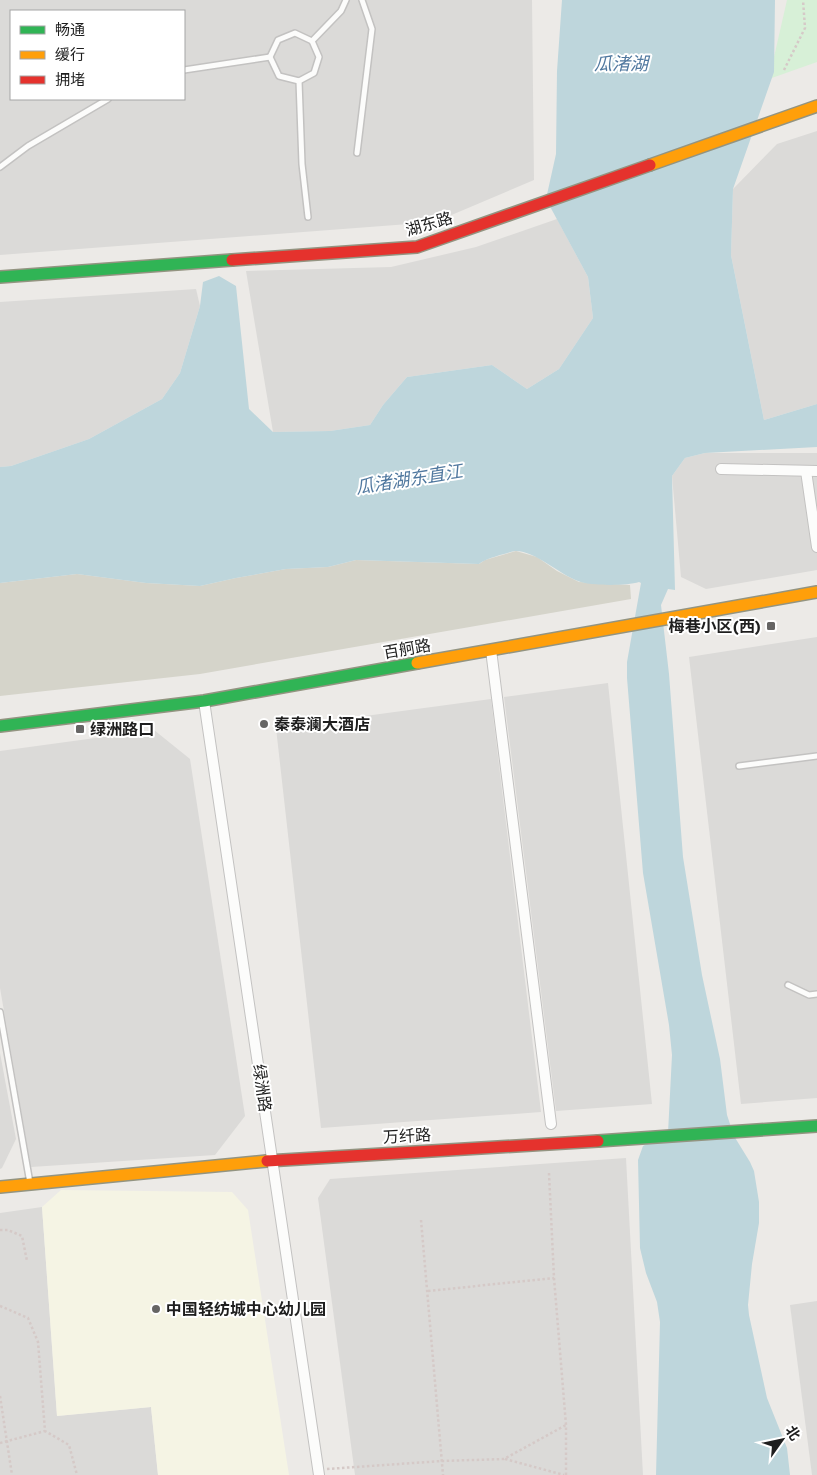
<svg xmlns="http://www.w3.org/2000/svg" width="817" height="1475" viewBox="0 0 817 1475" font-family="'Work Sans','Noto Sans SC',sans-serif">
  <rect width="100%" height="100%" fill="#eceae7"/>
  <g fill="#dbdad8" fill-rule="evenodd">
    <path d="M0 0H532L534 180 435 222 0 255ZM11 11H184V99H11Z"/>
    <path d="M817 131V404L764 420 731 255 733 189 777 144Z"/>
    <path d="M557 219 588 277 593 318 559 369 527 389 492 365 407 377 383 405 370 425 330 431 273 432 246 271 391 267 476 247Z"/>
    <path d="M196 289 200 306 180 373 162 399 89 439 11 466 0 467V302Z"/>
    <path d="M705 453H817V570L706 589 681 577 672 476 685 458Z"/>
    <path d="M817 637V1098L741 1104 689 657Z"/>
    <path d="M608 683 652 1104 556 1111 504 697Z"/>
    <path d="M491 699 541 1112 321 1128 276 728Z"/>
    <path d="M154 730 190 759 245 1116 215 1155 31 1167 0 988V751Z"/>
    <path d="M0 1053 16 1139 2 1168 0 1169Z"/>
    <path d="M626 1158 643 1475H355L318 1198 330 1179Z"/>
    <path d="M42 1207 57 1416 151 1407 158 1475H0V1213Z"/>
    <path d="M817 1301V1475H812L790 1305Z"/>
  </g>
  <path fill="#f5f4e4" d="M61 1190 232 1192 248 1210 289 1475H158L151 1407 57 1416 42 1207Z"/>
  <path fill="#d5d4ca" d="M516 551 537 557 557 571 579 582 630 585 631 599 200 674 0 696V583L77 574 146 583 200 586 236 578 286 569 328 567 356 560 479 564 485 560Z"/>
  <path fill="#d7f0d7" d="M787 0H817V62L769 79Z"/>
  <path fill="#bed6dc" d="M562 0H775L774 72 733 189 731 255 764 420 817 404V447L705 453 685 458 672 476 675 590 668 589 661 605 669 674 683 857 702 975 720 1059 727 1115 734 1136 750 1162 754 1171 759 1202V1223L752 1264 748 1305 749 1315 767 1398 787 1448 790 1475H656L660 1322 657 1302 646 1273 640 1248 638 1160 643 1146 668 1133 672 1055 669 1025 643 873 627 678V662L641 583 639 582C626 586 590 586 578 581 559 574 534 550 515 551 510 552 505 554 500 555 492 558 485 559 479 564L356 560 328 567 286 569 236 578 200 586 146 583 77 574 0 583V467L11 466 89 439 162 399 180 373 200 306 203 282 219 276 236 286 249 409 273 432 330 431 370 425 383 405 407 377 492 365 527 389 559 369 593 318 588 277 546 199 556 154 557 71Z"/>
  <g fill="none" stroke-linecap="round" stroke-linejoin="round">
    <g stroke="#c3c2c1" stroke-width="8">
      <g id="lane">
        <path d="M295 33 312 41 319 57 314 73 299 81 279 76 270 57 278 40Z"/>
        <path d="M312 41 341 11 346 0"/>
        <path d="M184 70 270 57"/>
        <path d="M299 81 302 164 308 217"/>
        <path d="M357 153 372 29 362 0"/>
        <path d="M0 167 28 146 108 99"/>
        <path d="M739 766 817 756"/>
        <path d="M788 985 809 995 817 994"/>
        <path d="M0 1012 30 1183"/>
      </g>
    </g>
    <g stroke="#c3c2c1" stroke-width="12">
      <g id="street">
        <path d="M721 469 817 471"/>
        <path d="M806 471 817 547"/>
        <path d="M491 650 551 1124"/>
        <path d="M204 701 319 1475"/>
      </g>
    </g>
    <g stroke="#939481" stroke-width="14">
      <g id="fast">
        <path d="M0 277 232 260"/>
        <path d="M0 726 204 701 417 663"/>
        <path d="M598 1141 817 1126"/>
      </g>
    </g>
    <g stroke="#939481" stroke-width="14">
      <g id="slow">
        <path d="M650 165 817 106"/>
        <path d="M417 663 817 592"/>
        <path d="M0 1187 267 1161"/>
      </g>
    </g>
    <g stroke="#939481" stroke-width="14">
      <g id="jam">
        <path d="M232 260 417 247 650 165"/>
        <path d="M267 1161 598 1141"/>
      </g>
    </g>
    <g stroke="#d5c9c7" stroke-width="2.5" stroke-dasharray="2.5 2.5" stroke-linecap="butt">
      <path d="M784 70 805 28 803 0"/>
      <path d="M549 1173 554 1278 566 1425V1475"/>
      <path d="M421 1220 443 1475"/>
      <path d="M0 1230H8L22 1236 27 1261"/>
      <path d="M428 1291 554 1278"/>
      <path d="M0 1306 28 1318 38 1342 45 1431 69 1445 77 1475"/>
      <path d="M0 1396 12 1475"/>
      <path d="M0 1443 45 1431"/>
      <path d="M505 1459 564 1475"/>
      <path d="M327 1469 442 1461 504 1459 566 1425"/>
    </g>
    <use href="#lane" stroke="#fcfcfb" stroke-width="5"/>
    <use href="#street" stroke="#fcfcfb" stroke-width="10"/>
    <use href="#fast" stroke="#30b455" stroke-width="11"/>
    <use href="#slow" stroke="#ff9f0a" stroke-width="11"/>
    <use href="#jam" stroke="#e5322d" stroke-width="11"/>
  </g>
  <g fill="#666564" stroke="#fff" stroke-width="2">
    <rect x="766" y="621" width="10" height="10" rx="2.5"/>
    <circle cx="264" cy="724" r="5"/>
    <rect x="75" y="724" width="10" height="10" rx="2.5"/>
    <circle cx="156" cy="1309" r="5"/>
  </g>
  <g text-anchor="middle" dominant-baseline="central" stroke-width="4" stroke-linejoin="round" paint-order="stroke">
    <g font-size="16" fill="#1e1e1e" stroke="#fff">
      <text transform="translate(429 224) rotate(-16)">湖东路</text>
      <text transform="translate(407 649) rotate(-10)">百舸路</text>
      <text transform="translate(262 1088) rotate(82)">绿洲路</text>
      <text transform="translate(407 1136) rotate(-3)">万纤路</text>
    </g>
    <g font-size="16" font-weight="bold" fill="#1e1e1e" stroke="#fff" text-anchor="start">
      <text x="761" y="626" text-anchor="end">梅巷小区(西)</text>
      <text x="274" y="724">秦泰澜大酒店</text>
      <text x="90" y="729">绿洲路口</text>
      <text x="166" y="1309">中国轻纺城中心幼儿园</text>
    </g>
    <g font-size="18" font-style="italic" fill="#50789f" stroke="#fff">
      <text x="621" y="63">瓜渚湖</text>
      <text transform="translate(409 479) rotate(-9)">瓜渚湖东直江</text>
    </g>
  </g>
  <rect x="10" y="10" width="175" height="90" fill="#ffffff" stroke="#a5a5a5"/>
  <rect x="20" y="26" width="25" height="8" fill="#30b455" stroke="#a5a5a5"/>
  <text x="55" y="35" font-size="15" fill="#1e1e1e">畅通</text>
  <rect x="20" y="51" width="25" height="8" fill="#ff9f0a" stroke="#a5a5a5"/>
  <text x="55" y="60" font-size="15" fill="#1e1e1e">缓行</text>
  <rect x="20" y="76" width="25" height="8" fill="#e5322d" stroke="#a5a5a5"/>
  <text x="55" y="85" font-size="15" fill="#1e1e1e">拥堵</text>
  <g transform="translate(782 1440) rotate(57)" stroke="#ffffff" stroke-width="4" paint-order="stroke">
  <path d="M0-4L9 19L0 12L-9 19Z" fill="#1e1e1e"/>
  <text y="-8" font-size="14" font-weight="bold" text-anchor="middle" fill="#1e1e1e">北</text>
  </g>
</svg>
